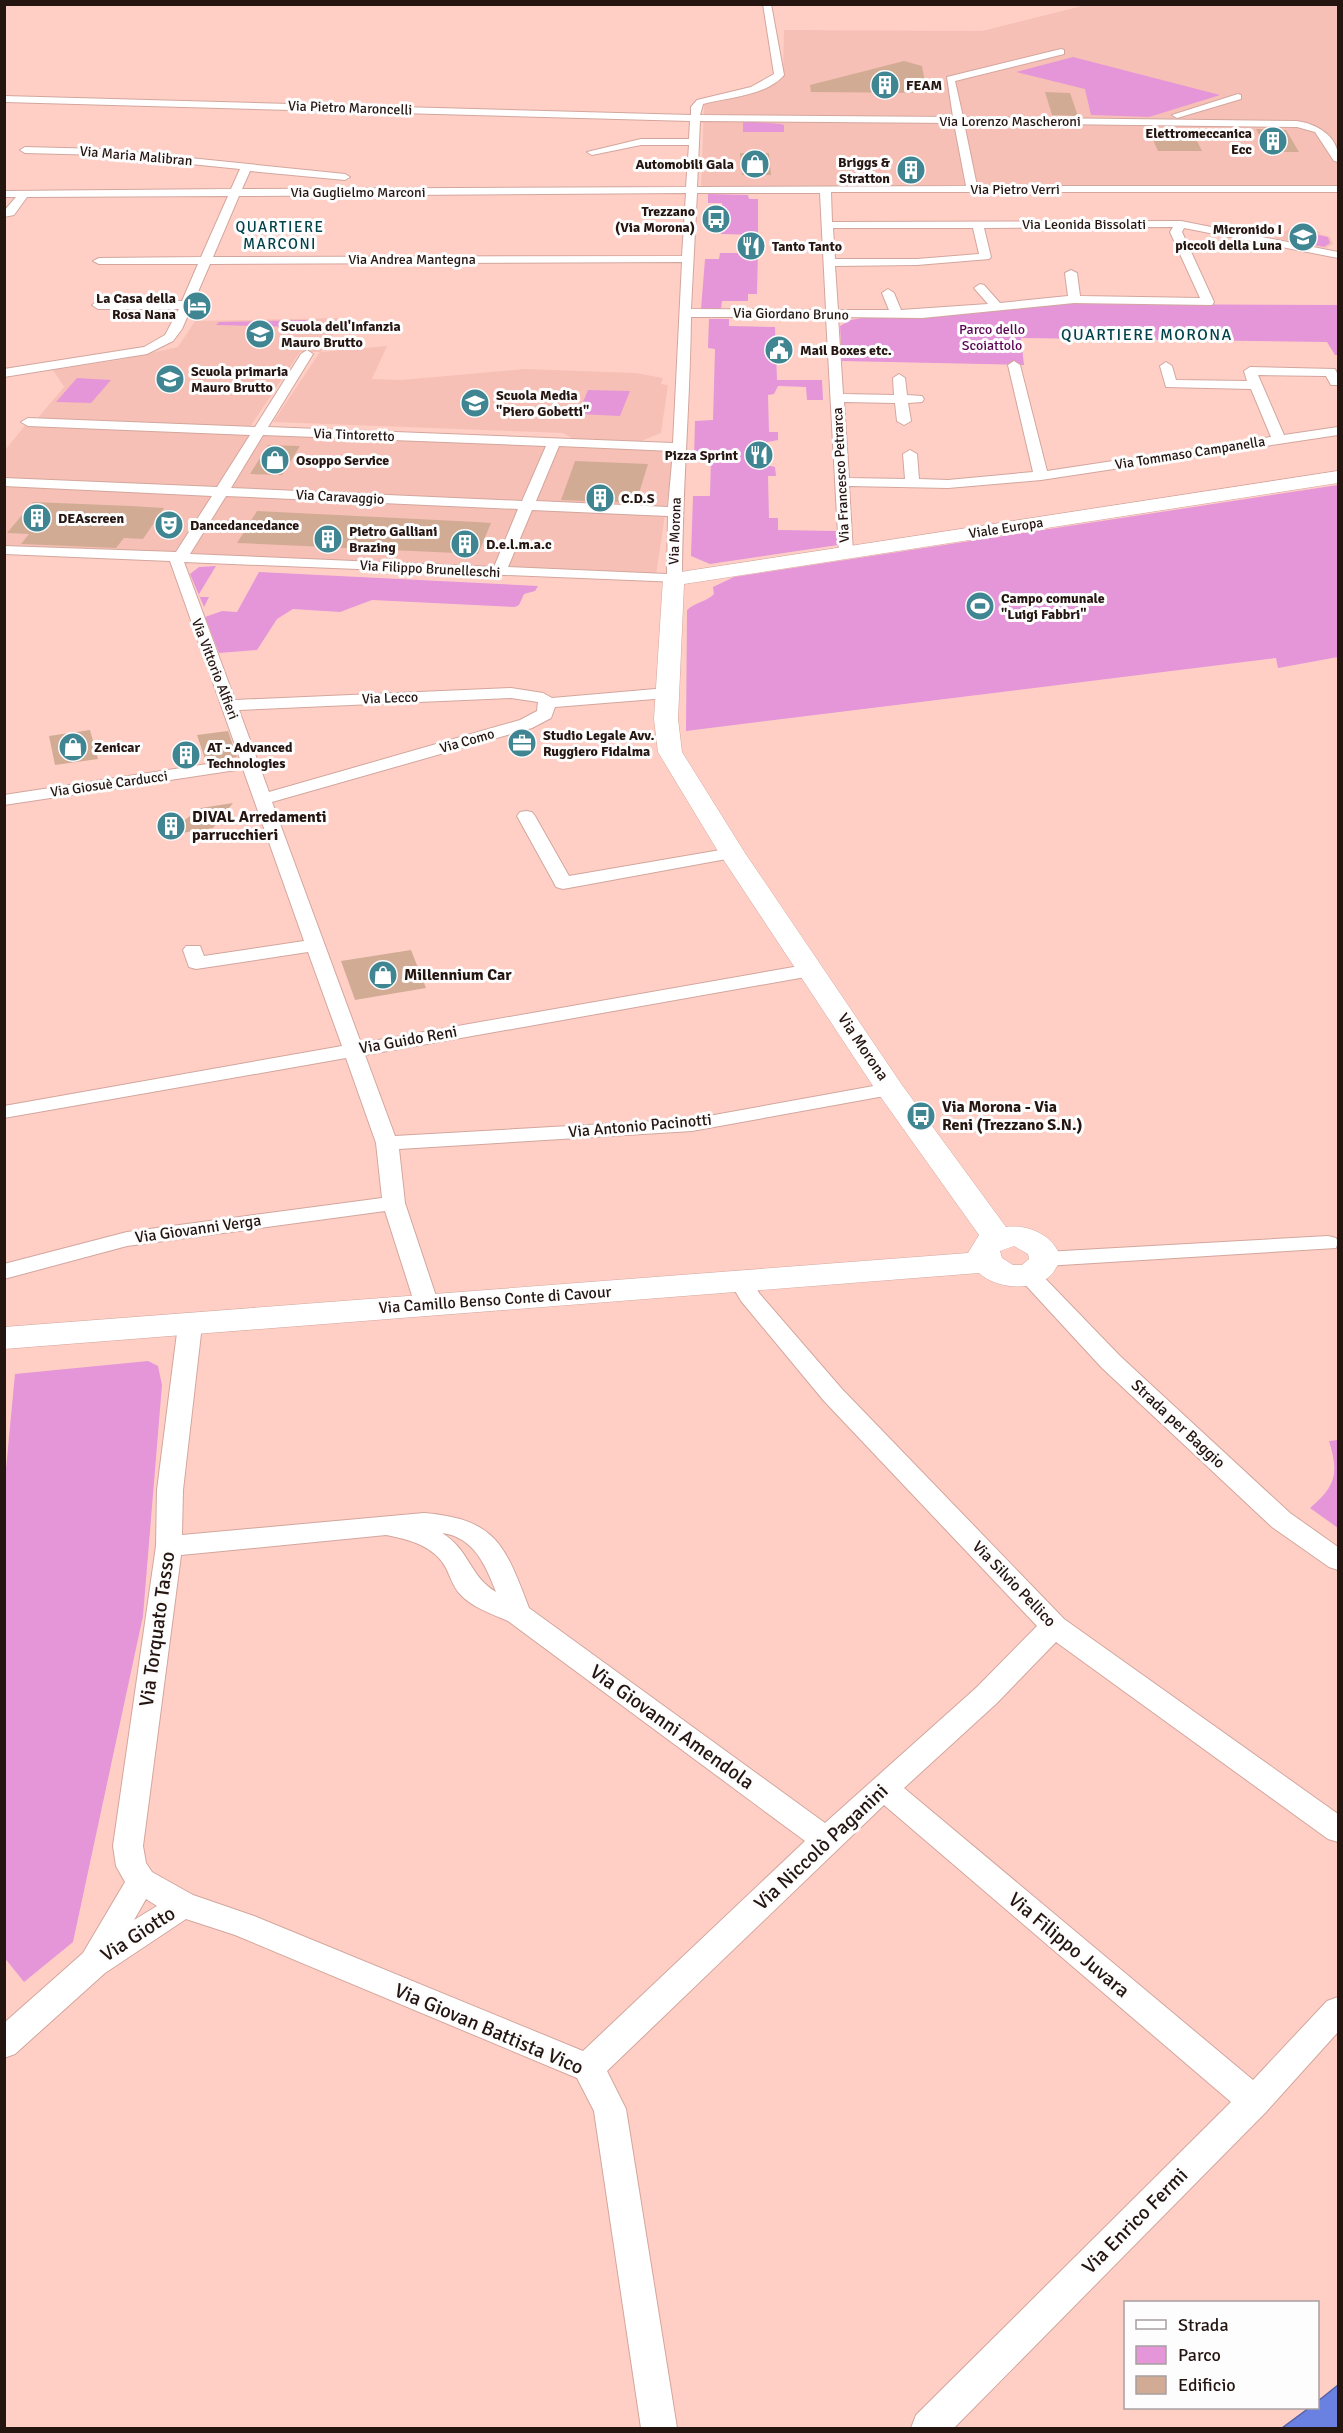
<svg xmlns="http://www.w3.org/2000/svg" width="1343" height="2433" viewBox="0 0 1343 2433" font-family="Signika,sans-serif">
  <rect width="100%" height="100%" fill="#ffcfc6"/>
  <g fill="#f7c0b6">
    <path d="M1090 4 1338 5V187H701L704 104 778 82 783 72 784 30 982 31Z"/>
    <path d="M1292 227 1321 232 1319 234 1330 237 1333 244 1326 248 1274 238Z"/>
    <path d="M345 318 321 352 387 346 372 379 401 380 525 369 636 373 663 378 661 384 668 385 661 433 639 442 573 439 563 433 273 422 320 352H300L250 427 36 420 64 387 53 370 119 360 178 347 195 321Z"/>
    <path d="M27 423 675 449 656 575 5 547V450Z"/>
  </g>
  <g fill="#e496d9">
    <path d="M1073 57 1220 95 1149 117 1091 115 1085 89 1016 72Z"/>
    <path d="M743 121 781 124 784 125V132H743Z"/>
    <path d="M708 194 748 195 749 199H758V235L721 234 722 203H708Z"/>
    <path d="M1304 232 1328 237 1330 243 1324 247 1291 240Z"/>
    <path d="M720 253H758L757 294H748V301H722L721 309H701L705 259H719Z"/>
    <path d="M1069 301 1094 304 1338 305V355H1335L1327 342 1021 338 1024 365 842 361 840 326 850 320 862 318H920Z"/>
    <path d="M709 319H729V326L775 327 777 380H822L823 400H807L806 387 778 386 774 394 768 395 769 432H778V440L757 444 758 463 775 467 776 476H768L769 518H778V530L837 531 838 545 710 564 691 556 693 496H710L711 458H694L695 421 713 420 715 349 708 348Z"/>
    <path d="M306 320 302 327 216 325 219 322Z"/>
    <path d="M77 378 111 380 91 403 56 402Z"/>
    <path d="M588 390 630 391 620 416 578 414Z"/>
    <path d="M1338 485V657L1278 668 1276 658 686 731 687 610C696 602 706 602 714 594L713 587 734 577Z"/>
    <path d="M216 566 199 594 200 597H209L204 607 190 574 199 567Z"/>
    <path d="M259 572 538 586 535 591 524 594 519 605 515 607 372 600 340 612 293 609 277 619 257 650 219 653 205 617 222 611 237 612Z"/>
    <path d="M148 1361 158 1366 162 1385 143 1616 73 1942 24 1982 4 1957V1490L15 1374Z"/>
    <path d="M1338 1440V1528L1310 1508C1336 1486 1339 1474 1329 1441Z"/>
  </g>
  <path fill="#6a81e2" stroke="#5561a3" stroke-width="1.5" d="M1338 2385V2428H1282L1309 2408H1318V2401Z"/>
  <g fill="#d2ab95">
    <path d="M904 61 922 66 927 93 811 92 810 85Z"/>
    <path d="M1045 92 1070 93 1078 116 1052 115Z"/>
    <path d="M1148 129H1191L1202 151H1158Z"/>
    <path d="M1256 129 1286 130 1299 152H1268Z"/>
    <path d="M740 153H769L771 175H742Z"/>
    <path d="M268 445 300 446 282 475 250 474Z"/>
    <path d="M575 461 648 464 636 503 561 500Z"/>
    <path d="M33 502 131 506 164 508 143 539 124 538 116 548 21 544 29 534 7 533Z"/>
    <path d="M257 511 477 522 491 523 478 554 237 543Z"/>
    <path d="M90 730 98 759 55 765 49 736Z"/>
    <path d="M228 731 237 757 206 762 197 735Z"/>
    <path d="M233 803 213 828 163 836 201 808Z"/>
    <path d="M411 950 426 988 355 1000 341 961Z"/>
  </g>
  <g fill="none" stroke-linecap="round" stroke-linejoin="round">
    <g stroke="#d3a69d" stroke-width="2">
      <g id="street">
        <path d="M763 4H771L784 75C766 96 729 97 703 104L700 115 953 117 947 77 1061 49 1064 50V54L955 81 963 117 1297 121C1318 124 1341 138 1338 162L1334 161 1315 132 1297 127 964 123 977 186H1338V192H831L832 222 1181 221 1338 252V258L1184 228 1182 232 1214 302 1212 305 1074 303 922 318 838 317 843 394 894 395 893 378 899 374 905 378 907 395 922 396 924 399 922 402 908 403 911 421 904 425 897 421 895 403 844 402 849 478 905 479 903 454 910 450 917 454 919 479 948 480 1033 472 1008 365 1014 361 1020 365 1047 471 1271 437 1251 389 1166 387 1160 366 1166 362 1172 366 1176 380 1247 381 1244 371 1250 367 1335 369 1338 375V385H1331L1326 376 1258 375 1284 435 1338 427V435L1041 480 948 488 849 486 853 552 846 556 839 552 826 317H691C690 405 682 491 682 579L679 582 184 562 235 700 511 688 543 693 552 698 667 688 675 693 667 698 555 707 551 718 532 728 272 802 361 1043 811 964 818 966 821 970 818 974 811 976 365 1055 395 1136 692 1119 890 1083 897 1085 901 1089 897 1093 890 1095 692 1131 399 1149 405 1203 439 1305 435 1310 427 1313 419 1310 415 1305 385 1211 127 1246 4 1279V1264L127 1232 382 1198 376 1143 346 1058 4 1118V1106L342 1046 308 952 196 969 189 967 183 950 186 946H200L204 956 304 941 243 769 4 805V795L240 759 170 561 4 554V546L176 552 212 496 4 486V478L217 487 250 435 28 426 21 422 28 418 255 427 301 354 307 350 313 354 268 427 673 443 682 262 210 264 182 329 173 341 147 354 4 377V369L144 347 165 335 179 309H98L92 305 98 301H182L198 264H99L93 261 99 258 201 257 228 196 27 197 14 215 4 217V211L16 197H4V191L231 189 240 169 102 155 25 153 20 150 25 147 102 149 345 174 350 177 345 180 250 171 242 189 686 187 689 145H641L592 155 587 152 641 139H689L690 121 4 102V96L691 115V107L697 100 751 87 774 74ZM700 121 954 123 966 186 697 187ZM686 193 682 256 213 257 239 196ZM697 193H820L826 310 691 309ZM1173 227 1170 232 1200 298 1080 296 1077 273 1071 270 1065 273 1068 296 1000 303 984 285 980 284 974 288 988 304 901 310 894 293 888 289 882 293 889 310H838L835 266 917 265 989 259 991 257 984 228ZM833 228H973L979 254 917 259H835ZM263 435 546 446 522 501 231 488ZM559 446 673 451 668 507 536 501ZM226 496 518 509 494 567 190 554ZM532 510 668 516 667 574 508 567ZM511 698 538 702 537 711 520 720 269 792 239 710Z"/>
        <path d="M1238 94 1241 95V99L1177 118 1172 115Z"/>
        <path d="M526 811 532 812 535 816 569 876 732 848 738 849 741 853 738 857 732 858 563 889 556 887 554 883 517 816 520 812Z"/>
        <path d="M1328 1236 1336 1238 1338 1242 1336 1248 1045 1266 1037 1264 1034 1259 1037 1254 1045 1252Z"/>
        <path d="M1028 1266 1036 1269 1120 1356 1290 1513 1338 1547V1570L1329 1567 1272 1527 1102 1368 1020 1279 1016 1274 1020 1269Z"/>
        <path d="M742 1274 750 1277 759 1293 842 1389 1064 1619 1338 1814V1842L1328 1839 1056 1642 997 1703 904 1788 1253 2080 1327 2001 1338 1997V2032L1266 2112 954 2428H911L916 2415 1231 2102 884 1805 607 2071 626 2109 677 2428H641L594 2111 577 2078 235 1935 186 1919 105 1973 15 2054 4 2058V2023L83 1953 125 1882 116 1866 113 1846 156 1546 157 1490 178 1325 182 1319 190 1317 198 1319 202 1325 183 1490 182 1535 424 1513C496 1519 505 1545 529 1608L825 1823 977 1687 1037 1626 824 1401 741 1301 730 1282 734 1277ZM442 1533C474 1537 486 1566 496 1592 469 1576 470 1550 442 1533ZM386 1535C408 1539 435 1546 446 1568 450 1576 453 1586 459 1593 471 1607 492 1614 508 1621L805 1841 583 2051 254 1916 193 1895 152 1872 146 1863 143 1846 181 1555ZM146 1899 157 1906 134 1920Z"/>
      </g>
    </g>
    <g stroke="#d3a69d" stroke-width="1">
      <path id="secondary" d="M1338 471V483L684 584 678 719 682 752 745 853 902 1085 1006 1227C1029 1224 1055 1236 1061 1259 1058 1264 1055 1271 1051 1275 1034 1292 996 1289 979 1273L4 1349V1327L968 1253 979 1235 875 1089 719 853 658 752 654 719 663 579 666 574 674 573ZM1014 1246 1028 1254 1029 1259 1022 1265H1013L1002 1258 1000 1251Z"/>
    </g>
    <use href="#street" fill="#fff" fill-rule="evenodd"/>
    <use href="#secondary" fill="#fff" fill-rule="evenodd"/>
  </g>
  <defs>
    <g id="building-disc" transform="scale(1.5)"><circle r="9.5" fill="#408592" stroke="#fdfdfd"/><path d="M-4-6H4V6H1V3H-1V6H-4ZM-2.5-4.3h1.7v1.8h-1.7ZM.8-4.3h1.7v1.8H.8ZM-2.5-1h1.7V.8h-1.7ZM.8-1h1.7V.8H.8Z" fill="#fff"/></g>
    <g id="shop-disc" transform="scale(1.5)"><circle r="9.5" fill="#408592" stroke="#fdfdfd"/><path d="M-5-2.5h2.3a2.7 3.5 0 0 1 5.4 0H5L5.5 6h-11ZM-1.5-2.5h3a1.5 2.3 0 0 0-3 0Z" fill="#fff"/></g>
    <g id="bus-disc" transform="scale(1.5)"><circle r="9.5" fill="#408592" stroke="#fdfdfd"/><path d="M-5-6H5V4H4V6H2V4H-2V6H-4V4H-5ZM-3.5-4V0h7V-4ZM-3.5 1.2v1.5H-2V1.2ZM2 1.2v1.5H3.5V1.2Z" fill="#fff"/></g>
    <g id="school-disc" transform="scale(1.5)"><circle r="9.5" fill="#408592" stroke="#fdfdfd"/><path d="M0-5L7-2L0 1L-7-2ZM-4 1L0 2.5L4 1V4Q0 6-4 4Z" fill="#fff"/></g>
    <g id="restaurant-disc" transform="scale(1.5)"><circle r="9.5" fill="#408592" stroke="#fdfdfd"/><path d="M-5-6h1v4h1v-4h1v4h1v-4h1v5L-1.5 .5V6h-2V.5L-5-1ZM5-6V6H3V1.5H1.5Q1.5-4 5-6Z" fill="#fff"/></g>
    <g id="hotel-disc" transform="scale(1.5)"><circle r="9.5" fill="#408592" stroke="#fdfdfd"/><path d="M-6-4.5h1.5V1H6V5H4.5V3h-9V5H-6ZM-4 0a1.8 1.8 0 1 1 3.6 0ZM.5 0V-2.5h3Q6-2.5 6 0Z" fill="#fff"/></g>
    <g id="civic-disc" transform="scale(1.5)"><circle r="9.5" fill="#408592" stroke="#fdfdfd"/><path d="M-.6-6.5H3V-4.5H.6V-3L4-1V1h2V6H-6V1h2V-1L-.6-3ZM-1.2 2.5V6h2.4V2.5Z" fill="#fff"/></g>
    <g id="theatre-disc" transform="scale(1.5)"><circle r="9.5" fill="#408592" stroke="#fdfdfd"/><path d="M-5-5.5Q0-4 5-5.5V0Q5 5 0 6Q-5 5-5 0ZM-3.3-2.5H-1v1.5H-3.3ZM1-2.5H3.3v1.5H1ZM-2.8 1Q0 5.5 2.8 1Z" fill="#fff"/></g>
    <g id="stadium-disc" transform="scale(1.5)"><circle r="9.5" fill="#408592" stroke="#fdfdfd"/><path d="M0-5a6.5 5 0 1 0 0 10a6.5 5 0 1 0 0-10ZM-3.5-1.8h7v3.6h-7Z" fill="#fff"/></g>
    <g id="office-disc" transform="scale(1.5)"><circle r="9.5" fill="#408592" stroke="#fdfdfd"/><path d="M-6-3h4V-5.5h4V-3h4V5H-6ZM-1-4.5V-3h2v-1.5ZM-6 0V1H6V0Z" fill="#fff"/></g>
  </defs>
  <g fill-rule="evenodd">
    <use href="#building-disc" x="885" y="85"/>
    <use href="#building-disc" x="1273" y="141"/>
    <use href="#shop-disc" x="755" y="164"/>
    <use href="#building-disc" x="911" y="170"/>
    <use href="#bus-disc" x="716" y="219"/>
    <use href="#school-disc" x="1303" y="237"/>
    <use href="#restaurant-disc" x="751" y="246"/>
    <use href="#hotel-disc" x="197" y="306"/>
    <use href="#school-disc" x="260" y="334"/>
    <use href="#civic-disc" x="779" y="350"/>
    <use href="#school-disc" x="170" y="379"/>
    <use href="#school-disc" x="475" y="403"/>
    <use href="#restaurant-disc" x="759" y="455"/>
    <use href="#shop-disc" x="275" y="460"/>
    <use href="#building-disc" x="600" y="498"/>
    <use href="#building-disc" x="37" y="518"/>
    <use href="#theatre-disc" x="169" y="525"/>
    <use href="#building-disc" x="328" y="539"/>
    <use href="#building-disc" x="465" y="544"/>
    <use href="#stadium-disc" x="980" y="606"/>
    <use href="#office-disc" x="522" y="743"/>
    <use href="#shop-disc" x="73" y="747"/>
    <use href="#building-disc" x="186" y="755"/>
    <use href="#building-disc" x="171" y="826"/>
    <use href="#shop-disc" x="383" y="975"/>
    <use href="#bus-disc" x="921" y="1116"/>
  </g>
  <g text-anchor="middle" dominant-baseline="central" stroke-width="6" stroke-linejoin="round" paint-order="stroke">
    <g font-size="14" font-weight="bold" fill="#251511" stroke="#fdfdfd" text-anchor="start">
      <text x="906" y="85">FEAM</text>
      <text x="1252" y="133" text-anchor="end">Elettromeccanica<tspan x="1252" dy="16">Ecc</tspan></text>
      <text x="890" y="162" text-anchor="end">Briggs &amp;<tspan x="890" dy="16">Stratton</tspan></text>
      <text x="734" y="164" text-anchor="end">Automobili Gala</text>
      <text x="695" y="211" text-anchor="end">Trezzano<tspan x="695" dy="16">(Via Morona)</tspan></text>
      <text x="1282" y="229" text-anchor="end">Micronido I<tspan x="1282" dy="16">piccoli della Luna</tspan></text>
      <text x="772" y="246">Tanto Tanto</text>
      <text x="176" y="298" text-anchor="end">La Casa della<tspan x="176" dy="16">Rosa Nana</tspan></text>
      <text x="281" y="326">Scuola dell'Infanzia<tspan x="281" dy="16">Mauro Brutto</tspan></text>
      <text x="800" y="350">Mail Boxes etc.</text>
      <text x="191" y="371">Scuola primaria<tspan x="191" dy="16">Mauro Brutto</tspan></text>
      <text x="496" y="395">Scuola Media<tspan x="496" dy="16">"Piero Gobetti"</tspan></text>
      <text x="738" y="455" text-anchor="end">Pizza Sprint</text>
      <text x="296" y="460">Osoppo Service</text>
      <text x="621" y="498">C.D.S</text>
      <text x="58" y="518">DEAscreen</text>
      <text x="190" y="525">Dancedancedance</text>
      <text x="349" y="531">Pietro Galliani<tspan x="349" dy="16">Brazing</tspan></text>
      <text x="486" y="544">D.e.l.m.a.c</text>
      <text x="1001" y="598">Campo comunale<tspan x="1001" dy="16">"Luigi Fabbri"</tspan></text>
      <text x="543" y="735">Studio Legale Avv.<tspan x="543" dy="16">Ruggiero Fidalma</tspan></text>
      <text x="94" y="747">Zenicar</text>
      <text x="207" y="747">AT - Advanced<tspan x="207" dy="16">Technologies</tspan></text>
    </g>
    <g font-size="14" fill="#251511" stroke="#fdfdfd">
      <text transform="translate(350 108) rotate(2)">Via Pietro Maroncelli</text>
      <text x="1010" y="121">Via Lorenzo Mascheroni</text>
      <text transform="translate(136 156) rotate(5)">Via Maria Malibran</text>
      <text x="1015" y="189">Via Pietro Verri</text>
      <text x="358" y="192">Via Guglielmo Marconi</text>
      <text x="1084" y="224">Via Leonida Bissolati</text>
      <text x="412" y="259">Via Andrea Mantegna</text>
      <text transform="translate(791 314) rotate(1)">Via Giordano Bruno</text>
      <text transform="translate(354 435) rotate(2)">Via Tintoretto</text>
      <text transform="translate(1190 453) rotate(-9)">Via Tommaso Campanella</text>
      <text transform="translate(841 475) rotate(-93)">Via Francesco Petrarca</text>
      <text transform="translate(340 497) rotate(3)">Via Caravaggio</text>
      <text transform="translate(1006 528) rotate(-9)">Viale Europa</text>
      <text transform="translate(675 531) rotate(-88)">Via Morona</text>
      <text transform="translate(430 569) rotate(3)">Via Filippo Brunelleschi</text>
      <text transform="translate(215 669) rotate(69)">Via Vittorio Alfieri</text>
      <text transform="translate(390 698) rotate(-2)">Via Lecco</text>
      <text transform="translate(467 741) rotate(-16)">Via Como</text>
      <text transform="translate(109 784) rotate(-8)">Via Giosuè Carducci</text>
    </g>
    <g font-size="14" fill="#5a0454" stroke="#fdfdfd">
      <text x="992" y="329">Parco dello<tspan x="992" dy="16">Scoiattolo</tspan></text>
    </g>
    <g font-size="15" letter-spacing="1.5" fill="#00414b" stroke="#fdfdfd">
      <text x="280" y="227">QUARTIERE<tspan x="280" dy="17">MARCONI</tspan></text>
    </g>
    <g font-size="16" letter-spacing="1.5" fill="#00414b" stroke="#fdfdfd">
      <text x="1147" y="335">QUARTIERE MORONA</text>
    </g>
    <g font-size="16" font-weight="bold" fill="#251511" stroke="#fdfdfd" text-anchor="start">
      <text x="192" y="817">DIVAL Arredamenti<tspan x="192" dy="18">parrucchieri</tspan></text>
      <text x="404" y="975">Millennium Car</text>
      <text x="942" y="1107">Via Morona - Via<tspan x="942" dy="18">Reni (Trezzano S.N.)</tspan></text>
    </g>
    <g font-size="16" fill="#251511" stroke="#fdfdfd">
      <text transform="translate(408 1040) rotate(-10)">Via Guido Reni</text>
      <text transform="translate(863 1047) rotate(56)">Via Morona</text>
      <text transform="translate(640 1126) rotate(-5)">Via Antonio Pacinotti</text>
      <text transform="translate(198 1229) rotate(-8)">Via Giovanni Verga</text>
      <text transform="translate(495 1300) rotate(-4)">Via Camillo Benso Conte di Cavour</text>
      <text transform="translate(1178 1424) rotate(43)">Strada per Baggio</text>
      <text transform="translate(1014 1584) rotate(46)">Via Silvio Pellico</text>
    </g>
    <g font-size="20" fill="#251511" stroke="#fdfdfd">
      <text transform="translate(157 1629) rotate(-82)">Via Torquato Tasso</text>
      <text transform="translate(672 1727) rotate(36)">Via Giovanni Amendola</text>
      <text transform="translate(821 1847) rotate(-43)">Via Niccolò Paganini</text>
      <text transform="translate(138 1934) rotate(-33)">Via Giotto</text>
      <text transform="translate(1069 1945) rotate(40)">Via Filippo Juvara</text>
      <text transform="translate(489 2029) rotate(23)">Via Giovan Battista Vico</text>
      <text transform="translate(1135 2221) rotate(-45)">Via Enrico Fermi</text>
    </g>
  </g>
  <rect width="1343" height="2433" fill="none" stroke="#251511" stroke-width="12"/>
  <rect x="1124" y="2301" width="195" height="108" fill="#fdfdfd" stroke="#a7a09f" stroke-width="1.5"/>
  <rect x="1136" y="2320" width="30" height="9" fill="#ffffff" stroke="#a7a09f" stroke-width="1.5"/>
  <text x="1178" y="2331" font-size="18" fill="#251511">Strada</text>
  <rect x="1136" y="2346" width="30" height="18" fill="#e496d9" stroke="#a7a09f" stroke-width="1.5"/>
  <text x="1178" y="2361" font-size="18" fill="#251511">Parco</text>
  <rect x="1136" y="2376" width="30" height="18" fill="#d2ab95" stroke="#a7a09f" stroke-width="1.5"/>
  <text x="1178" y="2391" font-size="18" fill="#251511">Edificio</text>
</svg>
